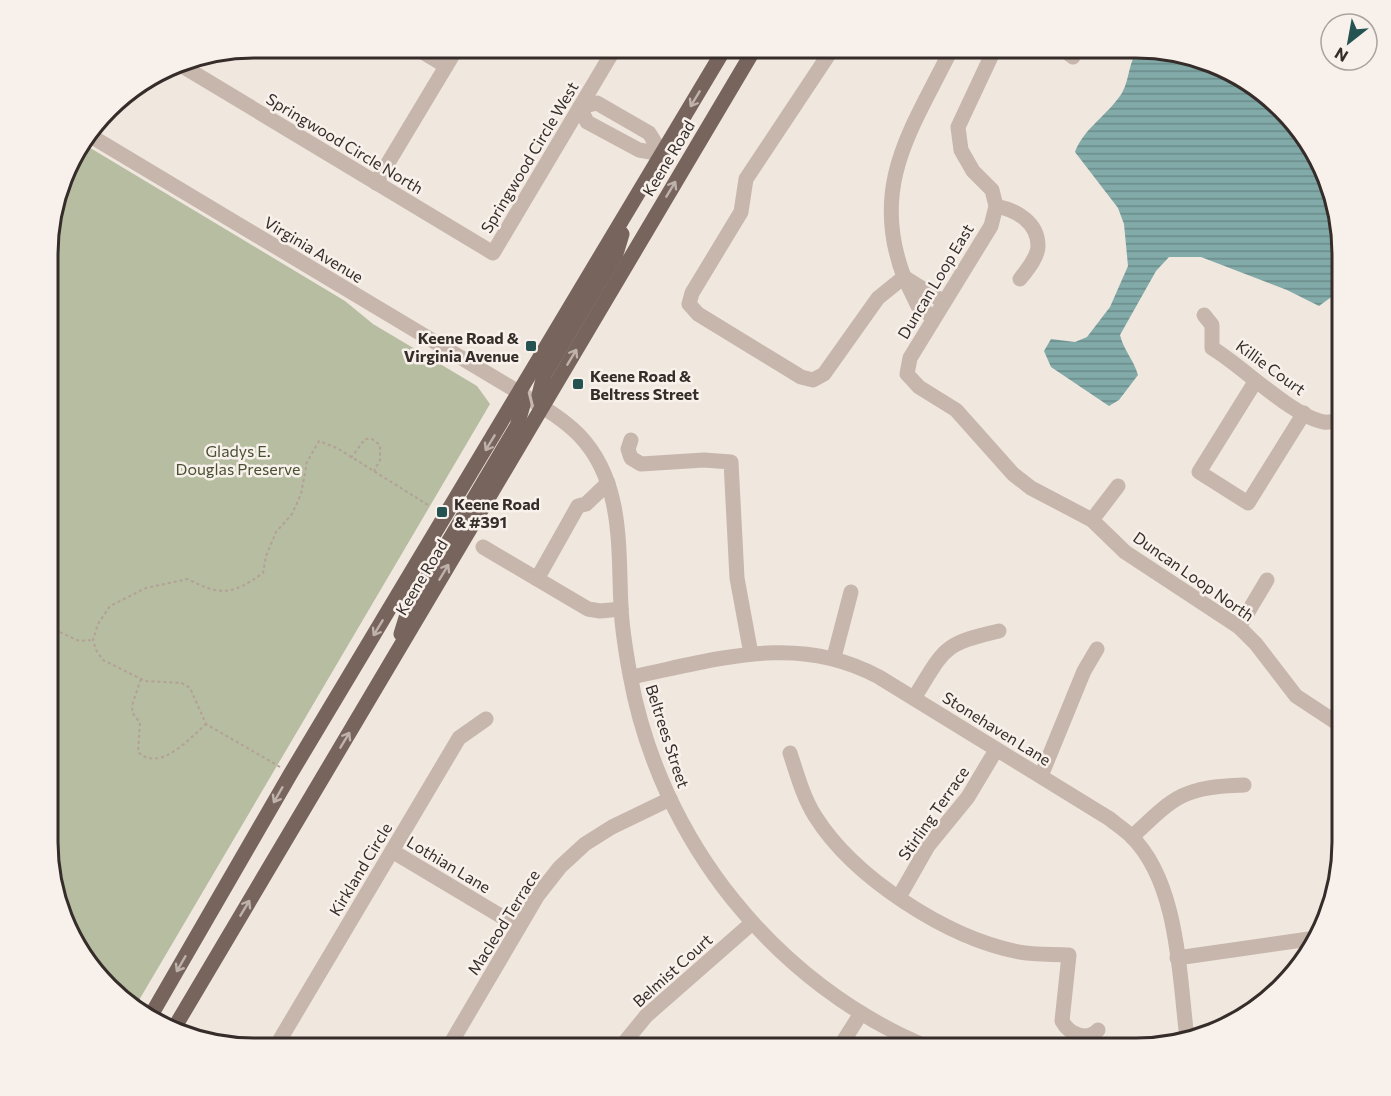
<svg xmlns="http://www.w3.org/2000/svg" width="1391" height="1096" viewBox="0 0 1391 1096" font-family="Commissioner,sans-serif">
  <defs>
    <pattern id="water-rules" width="6" height="5" patternUnits="userSpaceOnUse" patternTransform="scale(1.5)"><rect width="6" height="5" fill="#81aaa8"/><path d="M0 2.5h6" fill="none" stroke="#6a8b89"/></pattern>
  </defs>
  <rect width="100%" height="100%" fill="#f0e7df"/>
  <path fill="#b6bda1" d="M82 143 345 301 373 324 477 386 490 404 135 1007 118 997 69 933 48 856 50 227 75 151Z"/>
  <path fill="url(#water-rules)" d="M1139 48 1215 64 1273 99 1327 175 1343 254V273L1334 295 1319 306 1287 290 1201 257H1169L1156 271 1120 335C1124 351 1134 360 1138 375L1119 400 1109 406 1051 367 1044 351 1051 339 1075 342 1087 337 1110 307 1128 266 1124 224 1118 208 1075 152C1084 128 1108 115 1122 93 1130 79 1128 62 1139 48Z"/>
  <g fill="none" stroke-linecap="round" stroke-linejoin="round">
    <g stroke="#b3a097" stroke-width="2" stroke-dasharray="3 3" stroke-linecap="butt">
      <path d="M351 458 365 439H372L380 445V460L374 471"/>
      <path d="M49 627 79 641 93 640"/>
      <path d="M141 679 133 702 132 712 140 723 138 752C160 773 190 738 206 724"/>
      <path d="M280 767 206 724 190 688 182 683 145 681 103 660 96 650 93 640 98 624 110 606 146 588 188 579C220 597 234 594 263 573L266 556 276 532 292 514 301 494 307 462 319 441 337 448 428 505"/>
    </g>
    <g stroke="#c7b6ac" stroke-width="15">
      <path d="M416 48 446 66"/>
      <path d="M833 48 746 179 741 212 692 293 689 304 698 314 801 377 813 380 824 374 878 298 904 277C869 185 912 129 952 48"/>
      <path d="M995 48 958 127 961 150 973 171 992 190 996 206 991 226 910 358 907 374 919 387 956 410 1013 474 1031 488 1092 520 1125 552 1239 627 1256 644 1296 696 1343 727"/>
      <path d="M1061 48 1073 57"/>
      <path d="M179 64 493 253 615 48"/>
      <path d="M597 103 649 133 662 154 639 150 587 122 580 107Z"/>
      <path d="M89 135 520 393C541 406 562 418 579 435 624 482 618 548 621 607 622 630 626 653 630 675 660 840 775 985 930 1048"/>
      <path d="M376 183 457 48"/>
      <path d="M996 206C1016 210 1038 222 1038 246 1038 257 1027 270 1020 279"/>
      <path d="M1204 315 1212 325V348C1241 365 1293 417 1324 422 1330 423 1338 420 1343 419"/>
      <path d="M934 318 918 306 904 277 944 302"/>
      <path d="M1255 382 1199 472 1248 503 1304 413"/>
      <path d="M631 440 628 449 631 458 641 464 704 460 731 462 737 578 751 654"/>
      <path d="M1092 520 1118 486"/>
      <path d="M483 547 588 609 600 611 621 609"/>
      <path d="M537 579 578 506 586 504 608 483"/>
      <path d="M1239 627 1267 580"/>
      <path d="M834 657 851 592"/>
      <path d="M631 677C716 660 797 632 879 677L1110 819C1117 825 1125 830 1131 836 1179 883 1179 976 1187 1038"/>
      <path d="M914 698C945 649 941 644 999 631"/>
      <path d="M790 753C797 774 803 797 815 816 854 878 947 938 1019 952 1035 955 1053 954 1069 955L1062 1021C1069 1034 1087 1042 1098 1030"/>
      <path d="M1041 776 1084 671 1097 649"/>
      <path d="M1132 837C1175 796 1183 787 1244 785"/>
      <path d="M392 851 519 927"/>
      <path d="M899 897 928 846 968 797 996 750"/>
      <path d="M1177 958 1316 938"/>
      <path d="M275 1048 459 738 486 719"/>
      <path d="M448 1048 538 895 560 867 585 844 612 827 670 799"/>
      <path d="M620 1048 646 1016 752 923"/>
      <path d="M839 1048 860 1015"/>
    </g>
    <g stroke="#76645d" stroke-width="15">
      <path d="M542 407 539 395 544 375 616 254 622 234"/>
      <path d="M401 634 409 608 517 426 523 405 520 393"/>
      <path d="M150 1017 291 773 725 48"/>
      <path d="M173 1030 755 48"/>
    </g>
  </g>
  <defs><path id="oneway-shaft" d="M-6 0H5M1.5-3L5.5 0L1.5 3" fill="none" stroke-width="1.6" stroke-linecap="round" stroke-linejoin="round" transform="scale(1.5)"/></defs>
  <g stroke="#beb2ab">
    <use href="#oneway-shaft" transform="translate(695 99) rotate(121)"/>
    <use href="#oneway-shaft" transform="translate(671 189) rotate(-59)"/>
    <use href="#oneway-shaft" transform="translate(572 357) rotate(-59)"/>
    <use href="#oneway-shaft" transform="translate(490 443) rotate(121)"/>
    <use href="#oneway-shaft" transform="translate(444 572) rotate(-59)"/>
    <use href="#oneway-shaft" transform="translate(378 628) rotate(121)"/>
    <use href="#oneway-shaft" transform="translate(345 740) rotate(-59)"/>
    <use href="#oneway-shaft" transform="translate(278 795) rotate(120)"/>
    <use href="#oneway-shaft" transform="translate(245 908) rotate(-59)"/>
    <use href="#oneway-shaft" transform="translate(181 964) rotate(120)"/>
  </g>
  <g fill="#245352" stroke="#f8f1eb" stroke-width="2">
    <rect x="525" y="340" width="12" height="12" rx="3"/>
    <rect x="572" y="378" width="12" height="12" rx="3"/>
    <rect x="436" y="506" width="12" height="12" rx="3"/>
  </g>
  <g text-anchor="middle" dominant-baseline="central" stroke-width="5" stroke-linejoin="round" paint-order="stroke">
    <g font-size="16" fill="#362d2a" stroke="#f8f1eb">
      <text transform="translate(345 143) rotate(31)">Springwood Circle North</text>
      <text transform="translate(529 157) rotate(-59)">Springwood Circle West</text>
      <text transform="translate(668 158) rotate(-59)">Keene Road</text>
      <text transform="translate(314 249) rotate(31)">Virginia Avenue</text>
      <text transform="translate(935 281) rotate(-59)">Duncan Loop East</text>
      <text transform="translate(1271 367) rotate(36)">Killie Court</text>
      <text transform="translate(1194 576) rotate(35)">Duncan Loop North</text>
      <text transform="translate(421 577) rotate(-59)">Keene Road</text>
      <text transform="translate(997 728) rotate(32)">Stonehaven Lane</text>
      <text transform="translate(668 736) rotate(72)">Beltrees Street</text>
      <text transform="translate(933 813) rotate(-55)">Stirling Terrace</text>
      <text transform="translate(449 864) rotate(31)">Lothian Lane</text>
      <text transform="translate(360 869) rotate(-59)">Kirkland Circle</text>
      <text transform="translate(503 922) rotate(-58)">Macleod Terrace</text>
      <text transform="translate(672 970) rotate(-42)">Belmist Court</text>
    </g>
    <g font-size="16" font-weight="bold" fill="#362d2a" stroke="#f8f1eb" text-anchor="start">
      <text x="519" y="337" text-anchor="end">Keene Road &amp;<tspan x="519" dy="18">Virginia Avenue</tspan></text>
      <text x="590" y="375">Keene Road &amp;<tspan x="590" dy="18">Beltress Street</tspan></text>
      <text x="454" y="503">Keene Road<tspan x="454" dy="18">&amp; #391</tspan></text>
    </g>
    <g font-size="16" fill="#485131" stroke="#f8f1eb">
      <text x="238" y="450">Gladys E.<tspan x="238" dy="18">Douglas Preserve</tspan></text>
    </g>
  </g>
  <path d="M0 0H1391V1096H0ZM254 58H1136A196 196 0 0 1 1332 254V842A196 196 0 0 1 1136 1038H254A196 196 0 0 1 58 842V254A196 196 0 0 1 254 58Z" fill="#f8f1eb" fill-rule="evenodd"/>
  <path fill="none" stroke="#362d2a" stroke-width="3" d="M254 58H1136A196 196 0 0 1 1332 254V842A196 196 0 0 1 1136 1038H254A196 196 0 0 1 58 842V254A196 196 0 0 1 254 58Z"/>
  <g transform="translate(1349 42) rotate(211)"><circle r="28" fill="#f8f1eb" stroke="#aaa39e" stroke-width="1.5"/>
  <path d="M0-4.5L10 22L0 15L-10 22Z" fill="#245352"/>
  <text y="-9" font-size="16" font-weight="bold" text-anchor="middle" fill="#362d2a">N</text>
  </g>
</svg>
